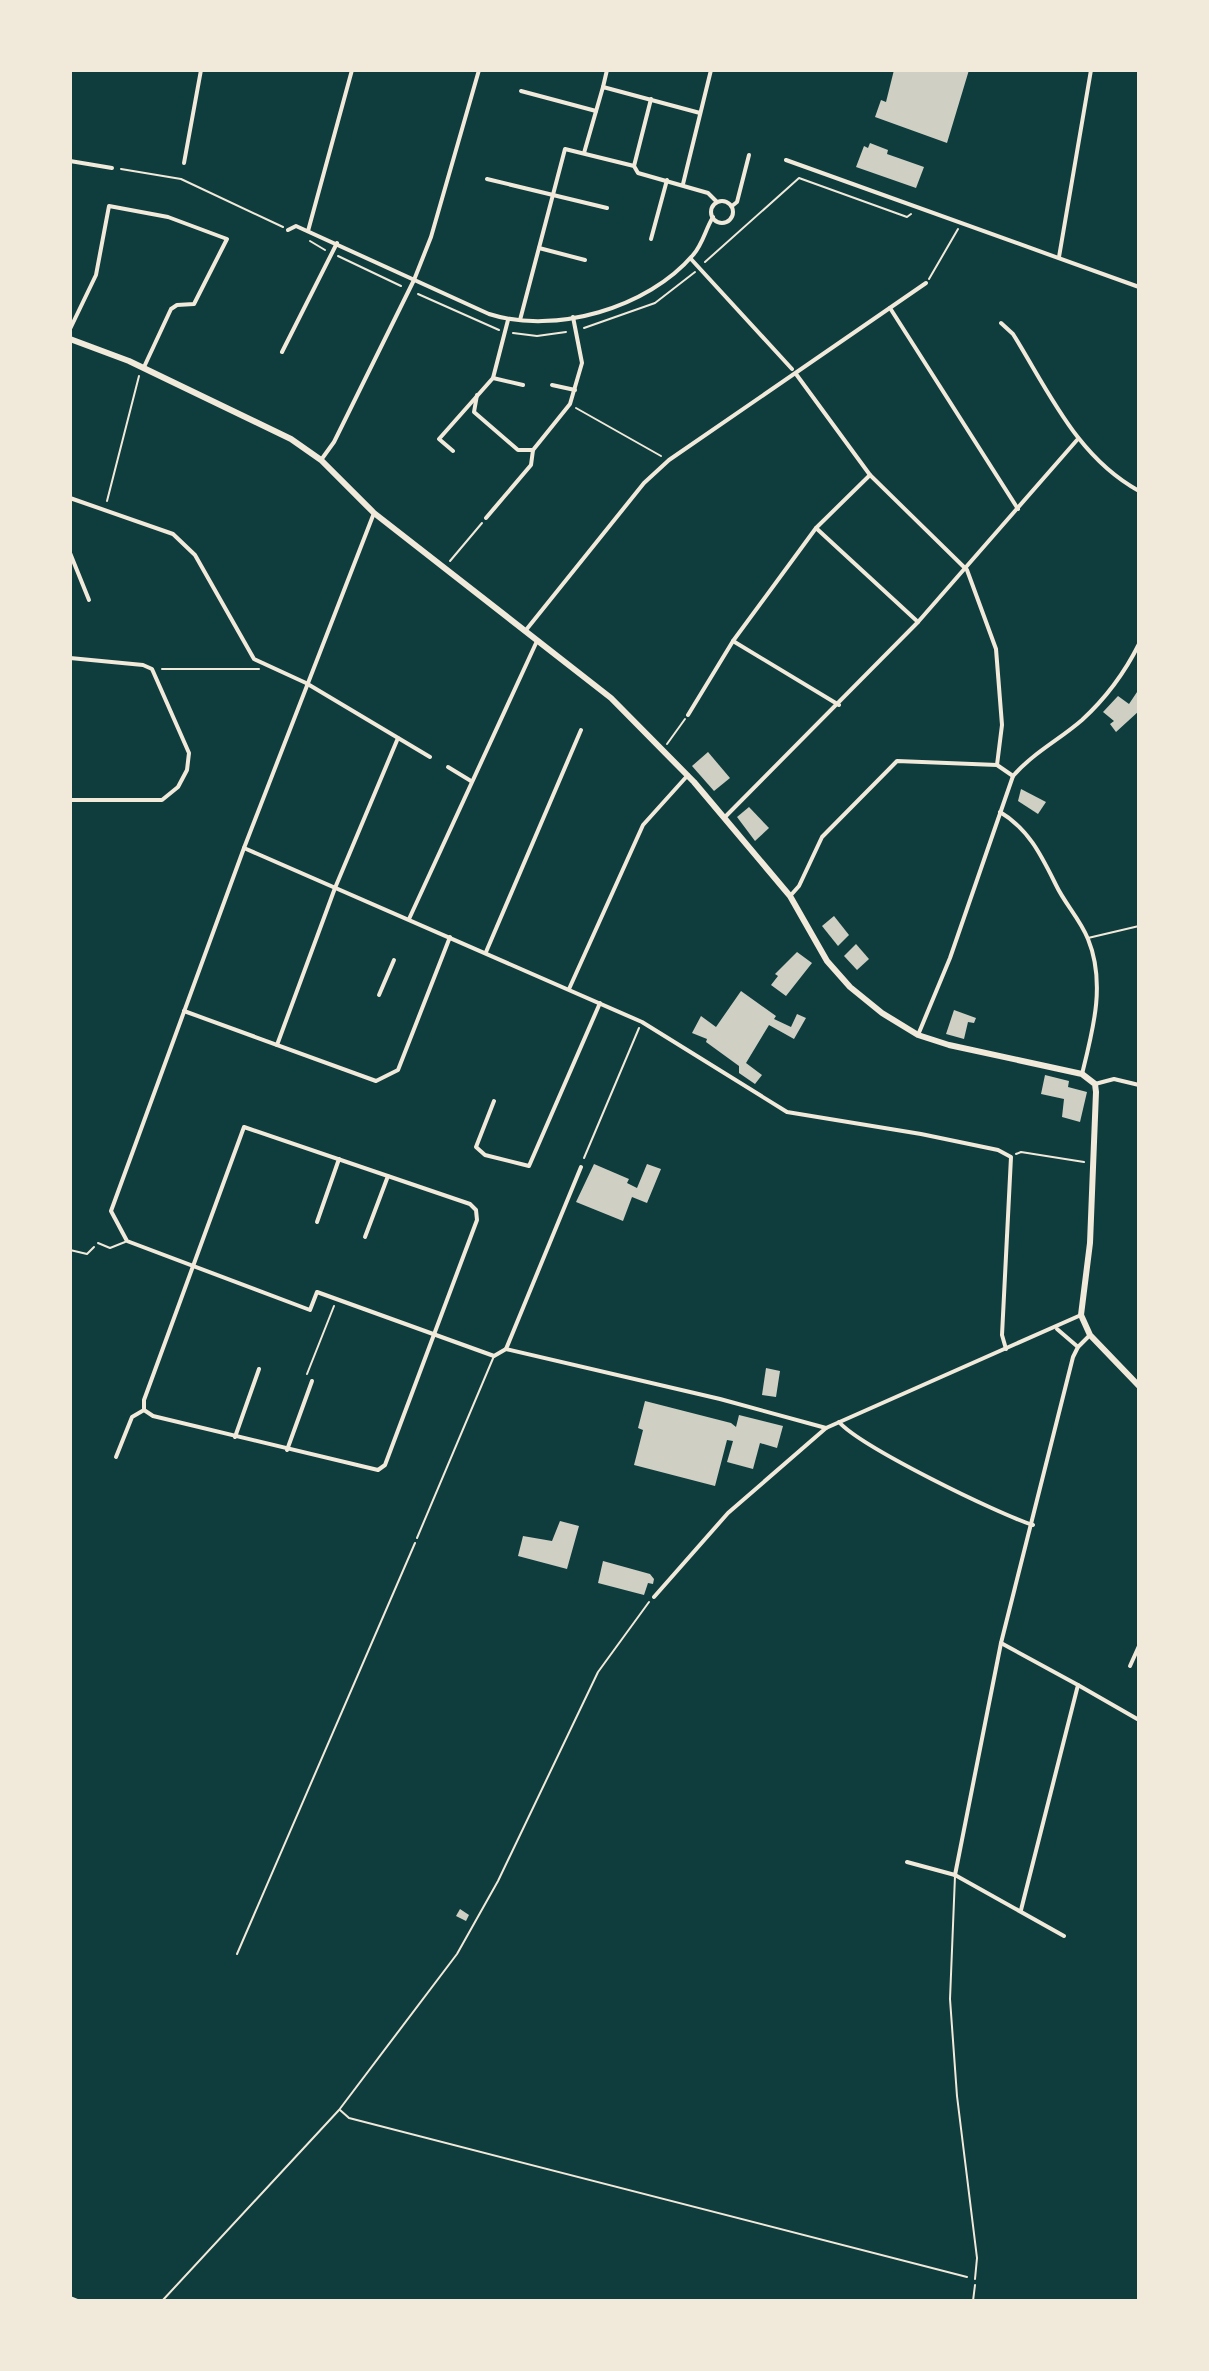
<svg xmlns="http://www.w3.org/2000/svg" width="1209" height="2371" viewBox="0 0 1209 2371" font-family="'Space Grotesk',sans-serif">
  <rect width="100%" height="100%" fill="#0f3d3e"/>
  <g fill="#cfcfc3">
    <path d="M894 70H969L947 143 875 117 881 100 886 102Z"/>
    <path d="M870 143 888 150 887 154 924 167 916 188 856 167 864 146 868 148Z"/>
    <path d="M1139 689V711L1116 732 1110 724 1114 721 1103 712 1118 696 1129 704Z"/>
    <path d="M708 752 730 778 714 791 692 766Z"/>
    <path d="M1021 789 1046 802 1038 814 1018 801Z"/>
    <path d="M749 807 769 828 755 841 737 817Z"/>
    <path d="M834 916 849 935 838 946 822 926Z"/>
    <path d="M856 944 869 959 857 970 844 956Z"/>
    <path d="M797 952 812 963 786 996 771 985 778 976 775 974Z"/>
    <path d="M741 991 776 1016 774 1019 791 1027 797 1014 806 1018 794 1039 769 1025 746 1063 762 1075 755 1084 739 1073V1066L706 1042 707 1039 692 1033 701 1016 716 1027Z"/>
    <path d="M954 1010 976 1018 974 1023 968 1022 964 1039 946 1034Z"/>
    <path d="M1045 1075 1069 1081 1068 1087 1087 1092 1080 1122 1062 1117 1064 1099 1041 1094Z"/>
    <path d="M594 1164 629 1179 627 1183 637 1188 647 1164 661 1169 647 1203 632 1197 623 1221 576 1202Z"/>
    <path d="M766 1368 780 1371 776 1397 762 1395Z"/>
    <path d="M645 1401 731 1423 736 1427 739 1415 783 1426 777 1448 760 1443 753 1469 727 1462 733 1441 727 1440 715 1486 634 1465 643 1430 638 1428Z"/>
    <path d="M560 1521 579 1526 567 1569 518 1556 523 1536 552 1541Z"/>
    <path d="M603 1561 650 1574 654 1579 653 1584 648 1583 644 1595 598 1583Z"/>
    <path d="M460 1909 469 1915 466 1921 456 1916Z"/>
  </g>
  <g fill="none" stroke-linecap="round" stroke-linejoin="round">
    <g stroke="#f1e9da" stroke-width="2">
      <path d="M121 169 181 179 283 227"/>
      <path d="M310 241 325 250"/>
      <path d="M338 256 401 286"/>
      <path d="M705 262 799 178 907 217 911 214"/>
      <path d="M929 279 958 229"/>
      <path d="M418 294 499 330"/>
      <path d="M584 328 655 303 695 272"/>
      <path d="M513 333 537 336 566 332"/>
      <path d="M576 408 661 456"/>
      <path d="M107 501 139 376"/>
      <path d="M450 561 482 523"/>
      <path d="M162 669H259"/>
      <path d="M667 744 685 719"/>
      <path d="M1016 1154 1021 1152 1084 1162"/>
      <path d="M584 1158 639 1028"/>
      <path d="M70 1250 87 1254 94 1247"/>
      <path d="M307 1374 334 1306"/>
      <path d="M237 1954 415 1543"/>
      <path d="M340 2110 349 2118 967 2277"/>
      <path d="M70 2297 80 2301"/>
      <path d="M162 2301 339 2110 457 1954 498 1881 598 1672 649 1602"/>
      <path d="M973 2301 975 2285"/>
    </g>
    <g stroke="#f1e9da" stroke-width="2">
      <path d="M1088 938 1139 926"/>
      <path d="M98 1243 110 1248 125 1242"/>
      <path d="M417 1538 494 1356"/>
      <path d="M955 1876 950 1999 957 2096 977 2258 975 2279"/>
    </g>
    <g stroke="#f1e9da" stroke-width="4">
      <path d="M603 87 607 70"/>
      <path d="M521 91 596 111"/>
      <path d="M584 153 603 87 700 113"/>
      <path d="M786 160 1139 287"/>
      <path d="M70 161 112 168"/>
      <path d="M184 163 201 70"/>
      <path d="M634 166 651 99"/>
      <path d="M487 179 607 208"/>
      <path d="M683 184 711 70"/>
      <circle cx="722" cy="212" r="11"/>
      <path d="M732 206 737 202 749 155"/>
      <path d="M288 230 296 226 489 314C555 335 648 308 693 255 703 244 705 230 713 217"/>
      <path d="M308 231 352 70"/>
      <path d="M651 239 667 180"/>
      <path d="M539 248 585 260"/>
      <path d="M1059 257 1091 70"/>
      <path d="M691 259 792 369"/>
      <path d="M890 308 1018 509"/>
      <path d="M520 320 565 149 634 166 638 173 708 193 717 202"/>
      <path d="M1001 323 1013 334C1049 392 1077 457 1139 491"/>
      <path d="M70 329 96 275 109 206 168 217 227 239 194 304 177 305 171 309 144 367"/>
      <path d="M282 352 337 243"/>
      <path d="M796 374 870 475 967 570 996 649 1002 725 997 765 1013 776"/>
      <path d="M493 378 523 385"/>
      <path d="M552 385 575 390"/>
      <path d="M477 395 474 412 518 450H533"/>
      <path d="M453 451 439 439 493 378 508 320"/>
      <path d="M321 460 334 442 414 280 431 237 479 70"/>
      <path d="M70 498 173 534 195 555 254 659 306 683 430 757"/>
      <path d="M374 513 244 848 111 1211 127 1241 310 1310 317 1292 494 1356 506 1349 720 1399 826 1428"/>
      <path d="M486 518 531 465 533 450 570 404 582 363 573 317"/>
      <path d="M816 528 918 622"/>
      <path d="M70 553 89 600"/>
      <path d="M526 630 644 483 669 460 926 283"/>
      <path d="M733 641 839 705"/>
      <path d="M70 658 143 665 152 669 189 753 187 770 178 787 162 800H70"/>
      <path d="M688 715 733 641 816 528 870 475"/>
      <path d="M448 767 471 781"/>
      <path d="M1000 812C1029 829 1042 857 1056 885 1065 904 1080 919 1088 939 1106 983 1093 1030 1082 1074"/>
      <path d="M725 817 918 622 1077 440"/>
      <path d="M244 848 642 1022 787 1112 921 1134 998 1150 1011 1157 1002 1335 1006 1349"/>
      <path d="M791 895 799 886 822 837 897 761 997 765"/>
      <path d="M409 919 537 641"/>
      <path d="M486 952 581 730"/>
      <path d="M569 989 643 825 688 775"/>
      <path d="M379 995 394 960"/>
      <path d="M184 1011 376 1081 398 1070 450 937"/>
      <path d="M918 1035 950 958 1013 776C1033 753 1059 740 1082 720 1106 698 1125 672 1139 644"/>
      <path d="M277 1045 335 888 398 738"/>
      <path d="M1095 1084 1114 1079 1139 1085"/>
      <path d="M494 1101 476 1147 485 1155 529 1166 600 1003"/>
      <path d="M244 1127 470 1204 476 1210 477 1220 385 1465 378 1470 153 1416 144 1410V1400Z"/>
      <path d="M317 1222 339 1159"/>
      <path d="M365 1237 388 1176"/>
      <path d="M1057 1329 1078 1347"/>
      <path d="M506 1349 581 1167"/>
      <path d="M839 1422C861 1447 998 1514 1033 1525"/>
      <path d="M235 1437 259 1369"/>
      <path d="M287 1450 312 1381"/>
      <path d="M116 1457 132 1417 144 1410"/>
      <path d="M654 1597 728 1513 826 1428 1081 1315"/>
      <path d="M1001 1643 1078 1685 1021 1910"/>
      <path d="M1130 1666 1139 1646"/>
      <path d="M1078 1685 1139 1720"/>
      <path d="M907 1862 955 1875 1064 1936"/>
      <path d="M955 1875 1001 1643 1073 1357 1078 1347 1090 1335"/>
    </g>
    <path stroke="#f1e9da" stroke-width="6" d="M70 339 129 361 291 439 321 460 374 513 611 698 694 782 790 896 827 961 850 987 882 1013 918 1035 949 1045 1082 1074 1095 1084 1096 1092 1090 1243 1081 1315 1090 1335 1139 1386"/>
  </g>
  <rect width="1209" height="2371" fill="none" stroke="#f1e9da" stroke-width="144"/>
</svg>
